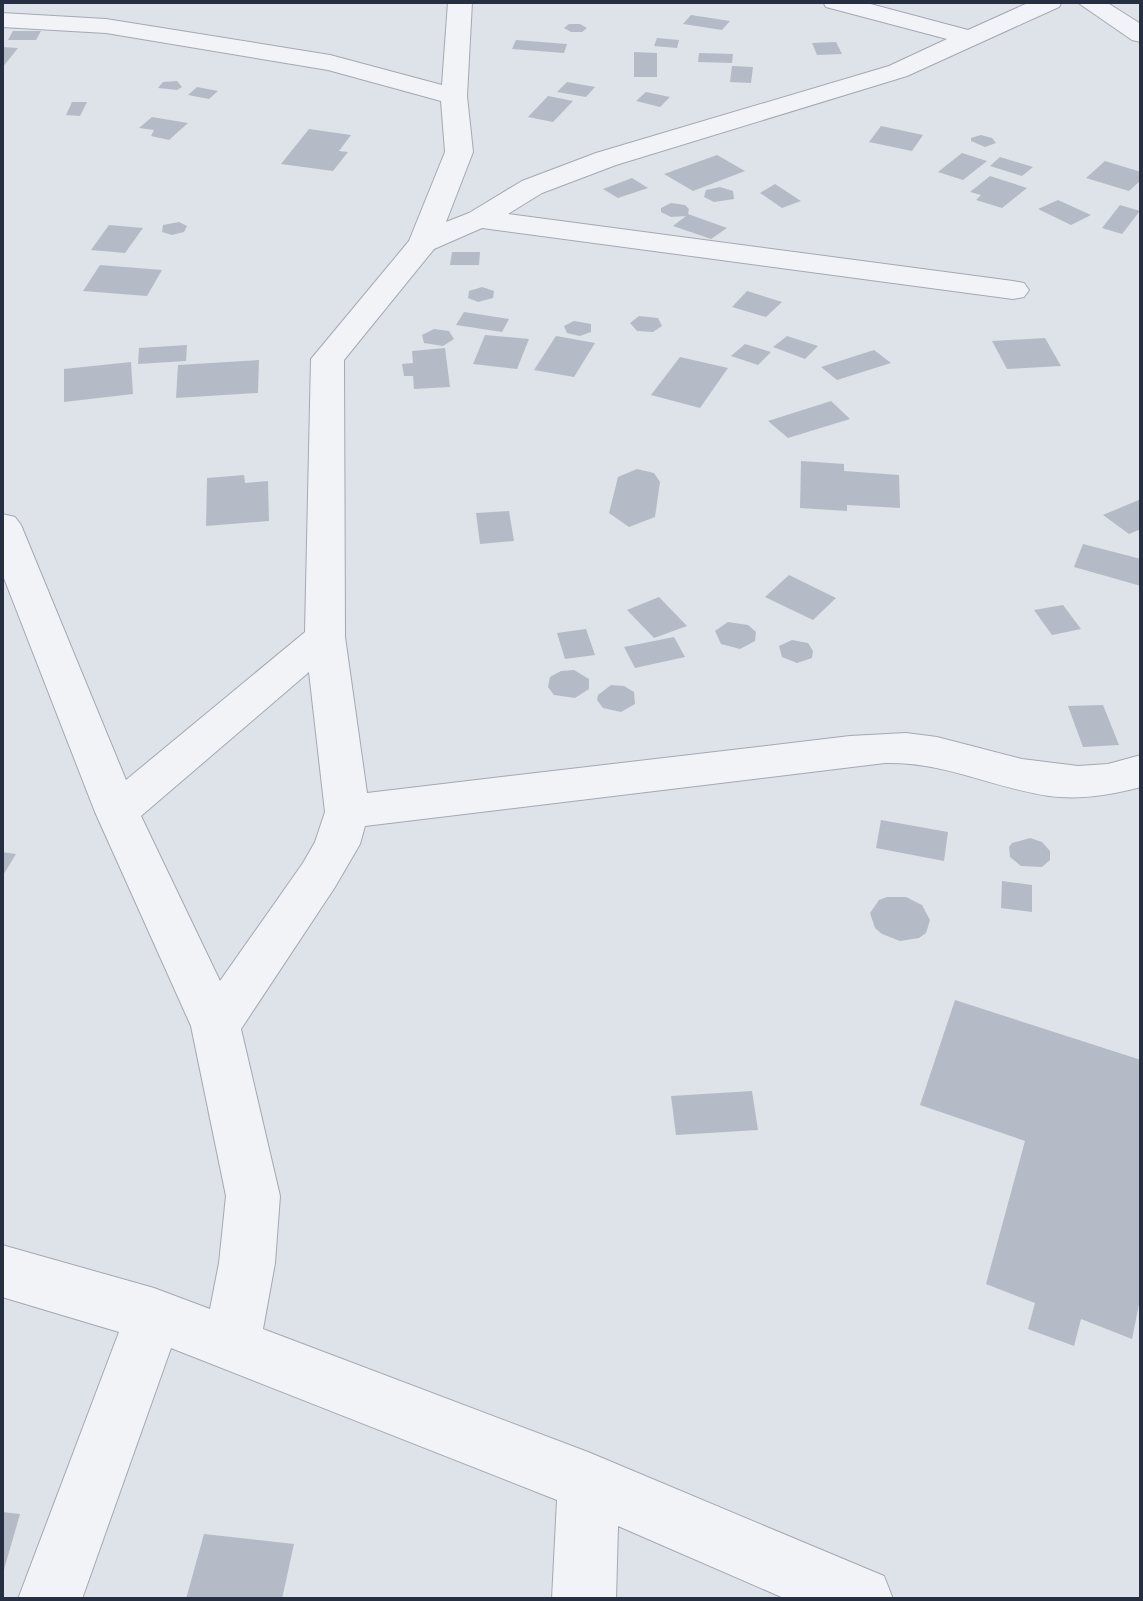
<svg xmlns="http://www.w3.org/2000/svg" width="1143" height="1601" viewBox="0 0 1143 1601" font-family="'PT Sans',sans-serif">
  <rect width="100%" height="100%" fill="#dee2e9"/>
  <g fill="#b5bbc6">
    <path d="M691 15 730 21 722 30 683 24Z"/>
    <path d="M569 24H580L587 28 582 32H571L564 28Z"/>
    <path d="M13 31H41L36 40H8Z"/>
    <path d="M657 38 679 40 677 48 654 46Z"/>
    <path d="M516 40 567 44 564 53 512 49Z"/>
    <path d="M836 42 842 54 817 55 812 43Z"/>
    <path d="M2 47 18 48 2 68Z"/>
    <path d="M634 52 657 53V77H634Z"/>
    <path d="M699 53 733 54 732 63 698 62Z"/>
    <path d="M732 66 753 67 751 83 730 82Z"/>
    <path d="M177 81 182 87 177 90 158 88 163 82Z"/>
    <path d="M567 82 595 87 586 97 557 92Z"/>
    <path d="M197 87 218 91 209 99 188 95Z"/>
    <path d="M646 92 670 97 660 107 636 101Z"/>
    <path d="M548 96 573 101 553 122 528 117Z"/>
    <path d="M72 102H87L80 116 66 115Z"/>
    <path d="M152 117 188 123 169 140 151 136 154 130 139 128Z"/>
    <path d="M881 126 923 135 912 151 869 142Z"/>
    <path d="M309 129 351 135 339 151 348 152 333 171 281 164Z"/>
    <path d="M981 135 992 138 996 143 985 147 971 141V138Z"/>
    <path d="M962 153 987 161 963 180 938 172Z"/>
    <path d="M717 155 745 171 693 191 664 174Z"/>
    <path d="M1000 157 1033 167 1022 176 990 166Z"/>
    <path d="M1105 161 1141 172V180L1129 191 1086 178Z"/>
    <path d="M990 176 1027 188 1002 208 976 200 981 195 970 192Z"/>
    <path d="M632 178 648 188 618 198 603 189Z"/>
    <path d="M775 184 801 201 782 208 760 193Z"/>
    <path d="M720 187 733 191 734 199 714 202 704 197 706 190Z"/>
    <path d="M1058 200 1091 215 1071 225 1038 209Z"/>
    <path d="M671 203 685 205 689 209 688 214 727 228 711 239 673 226 686 216 671 217 661 212V208Z"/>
    <path d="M1120 205 1140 211 1122 234 1102 228Z"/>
    <path d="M179 222 187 226 184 232 172 235 162 232 163 225Z"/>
    <path d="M109 225 143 228 125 253 91 250Z"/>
    <path d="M452 252H480L479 265H450Z"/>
    <path d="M100 265 162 270 147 296 83 291Z"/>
    <path d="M482 287 494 291 493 298 478 302 468 298 469 291Z"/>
    <path d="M747 291 782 302 766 317 732 307Z"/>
    <path d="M464 312 509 319 502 332 456 325Z"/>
    <path d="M639 316 658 318 662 326 653 332 637 331 630 323Z"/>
    <path d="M574 321 591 324V332L580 336 567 333 564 326Z"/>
    <path d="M434 329 449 331 454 339 443 346 424 343 422 335Z"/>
    <path d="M485 335 529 339 517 369 473 364Z"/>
    <path d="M556 336 595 343 574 377 534 370Z"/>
    <path d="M787 336 818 346 805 359 773 347Z"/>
    <path d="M1045 338 1061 366 1007 369 992 341Z"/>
    <path d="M745 344 771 352 758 365 731 356Z"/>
    <path d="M187 345 186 361 138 364 139 348Z"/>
    <path d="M445 348 450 387 414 389 413 376H404L402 364 413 363 412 351Z"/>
    <path d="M874 350 891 363 837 380 821 367Z"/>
    <path d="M680 357 728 368 700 408 651 395Z"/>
    <path d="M259 360 258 393 176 398 178 365Z"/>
    <path d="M131 362 133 394 64 402V369Z"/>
    <path d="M831 401 850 419 788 438 768 421Z"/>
    <path d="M801 461 844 464V471L899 475 900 508 847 505V511L800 508Z"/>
    <path d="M637 469 654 473 660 482 655 517 629 527 609 513 618 477Z"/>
    <path d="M244 475 245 483 268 481 269 521 206 526 207 478Z"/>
    <path d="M1141 499V529L1129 534 1103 515Z"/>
    <path d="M509 511 514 541 480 544 476 513Z"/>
    <path d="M1083 544 1141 559V586L1074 567Z"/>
    <path d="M789 575 836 598 813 620 765 597Z"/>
    <path d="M659 597 687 626 654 638 627 610Z"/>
    <path d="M1063 605 1081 629 1052 635 1034 610Z"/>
    <path d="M728 622 748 625 756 632 755 641 740 649 721 644 715 631Z"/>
    <path d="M586 629 595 655 565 659 557 633Z"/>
    <path d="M674 637 685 657 635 668 624 647Z"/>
    <path d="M792 640 808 643 813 651 812 658 797 663 782 657 779 646Z"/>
    <path d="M574 670 589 679V689L575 698 554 695 548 687 550 677 561 671Z"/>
    <path d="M611 685 624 686 634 692 635 704 621 712 603 708 597 700 598 695Z"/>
    <path d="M1103 705 1119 745 1083 747 1068 706Z"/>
    <path d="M881 820 948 832 944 861 876 848Z"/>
    <path d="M1030 838 1042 842 1050 851V860L1042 867 1021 866 1010 857 1009 847 1012 843Z"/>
    <path d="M2 852 16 854 2 877Z"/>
    <path d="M1002 881 1032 885V912L1001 908Z"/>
    <path d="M887 897H906L922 905 930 920 926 933 919 938 900 941 882 934 875 928 870 913 879 900Z"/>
    <path d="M955 1000 1141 1060V1294L1132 1339 1081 1319 1074 1346 1028 1329 1035 1303 986 1284 1025 1141 920 1105Z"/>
    <path d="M752 1091 758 1130 676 1135 671 1096Z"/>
    <path d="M2 1512 20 1514 3 1573H2Z"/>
    <path d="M204 1534 294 1544 282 1599H186Z"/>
  </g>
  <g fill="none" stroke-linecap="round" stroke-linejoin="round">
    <g stroke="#a3a9b3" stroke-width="2">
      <g id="minor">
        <path d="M448 2H472L467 96 473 152 446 222 469 213 522 181 596 153 889 66 947 39 826 7 823 2H863L968 30 1030 2H1062L1059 7 907 76 616 165 542 193 508 214 1013 281 1024 283 1029 290 1024 297 1013 299 482 228 434 249 344 360 345 637 367 793 850 736 906 733 937 737 1022 759 1078 766 1108 764 1141 755V787C1110 795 1081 800 1049 796 994 788 942 761 885 763L365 826 360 844 335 887 241 1029 280 1196 275 1263 263 1329 588 1452 884 1576 893 1599H786L618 1526 616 1599H552L557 1500 171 1348 82 1599H18L119 1332 2 1297V1245L154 1288 210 1309 219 1263 226 1196 191 1026 95 812 2 573V514L15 517 21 525 126 780 305 632 311 359 409 241 445 152 441 101 328 70 106 33 2 27V13L106 19 330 55 442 85ZM309 672 325 812 315 842 303 863 220 981 141 816Z"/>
        <path d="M1077 2H1106L1141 24V42L1132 40Z"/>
      </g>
    </g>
    <use href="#minor" fill="#f1f3f7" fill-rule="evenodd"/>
  </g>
  <rect width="1143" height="1601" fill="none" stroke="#262f41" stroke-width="8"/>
</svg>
